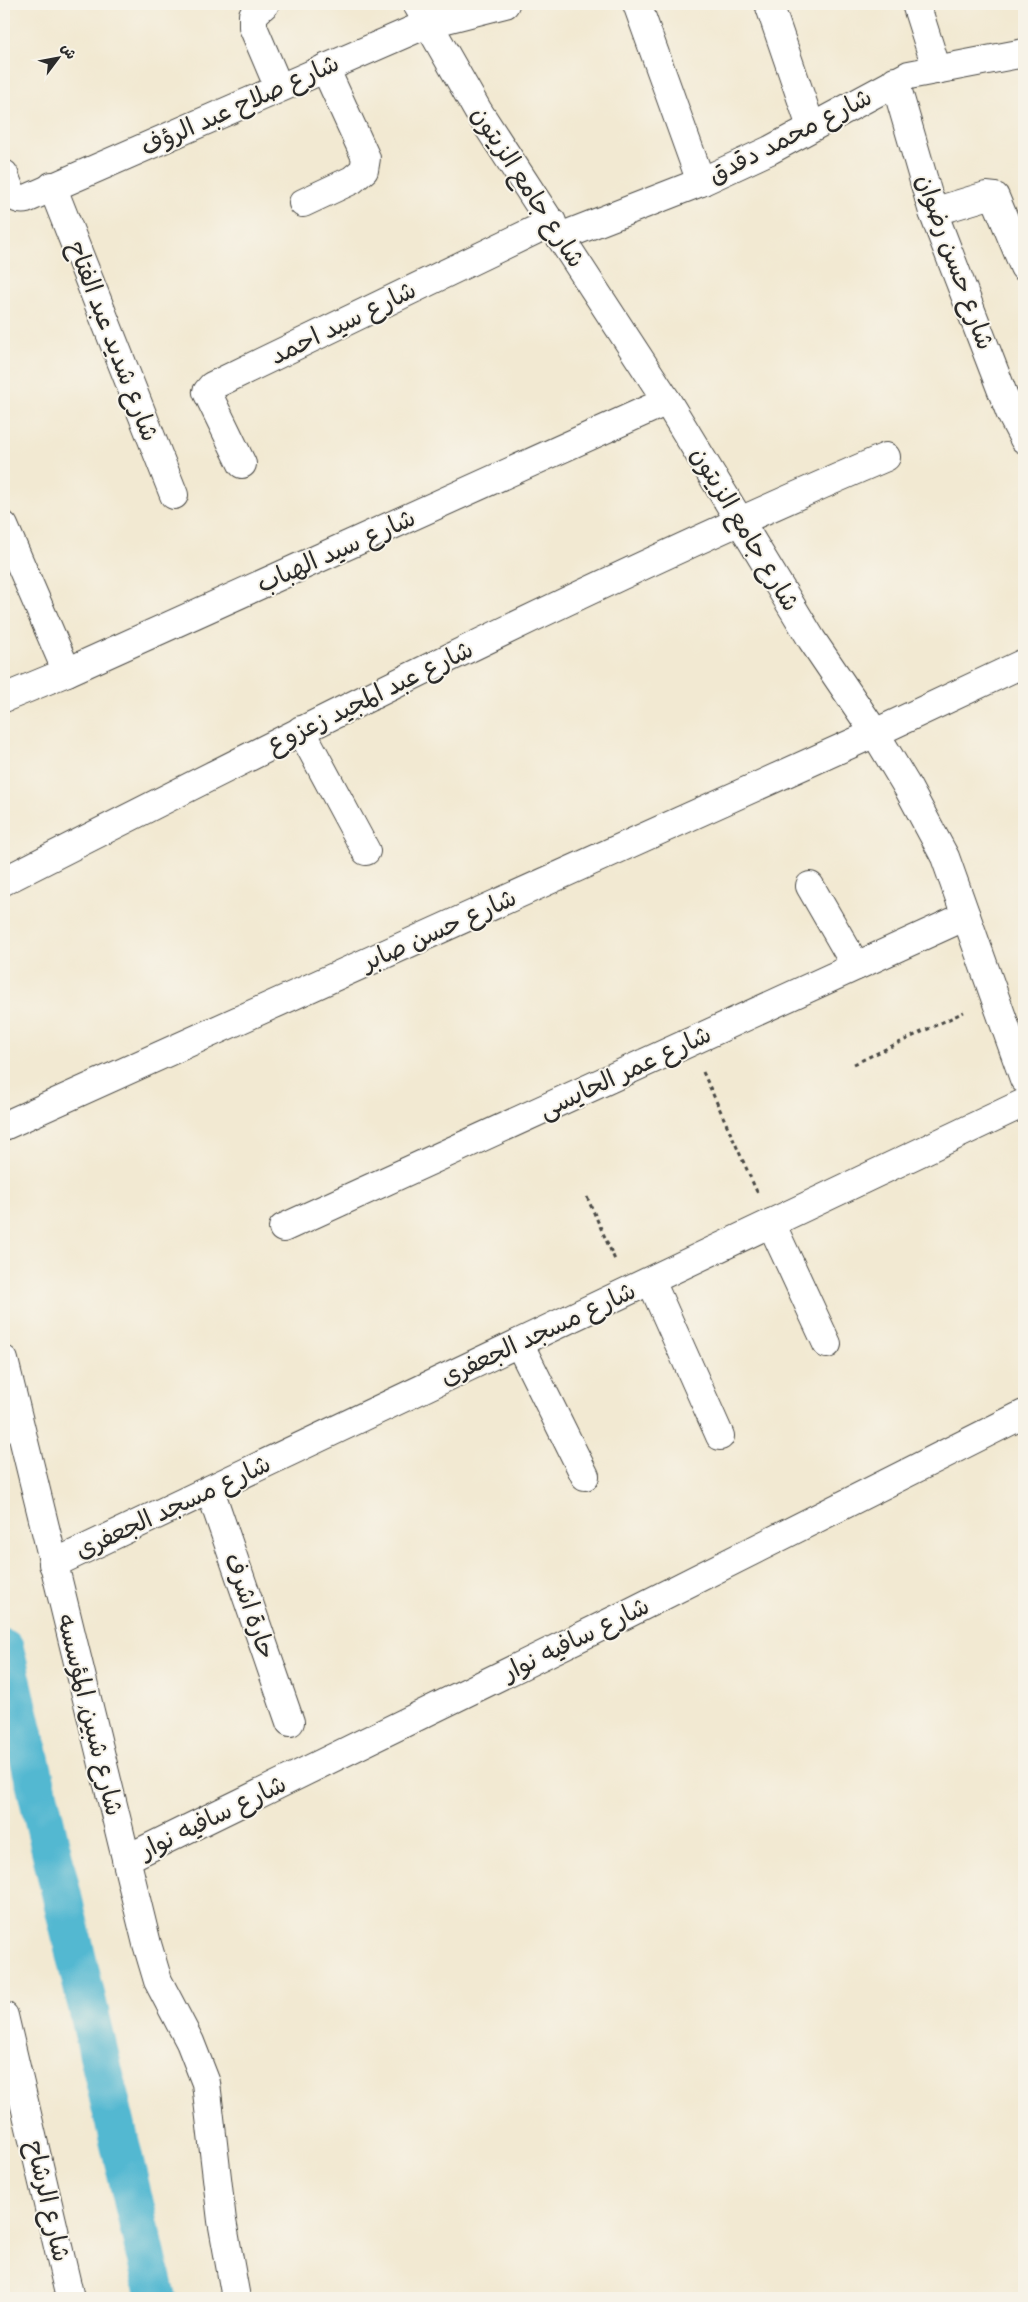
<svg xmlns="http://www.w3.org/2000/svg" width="1028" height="2302" viewBox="0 0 1028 2302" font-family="Caveat,'Playpen Sans Arabic',sans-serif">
  <rect width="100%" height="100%" fill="#f7f3e8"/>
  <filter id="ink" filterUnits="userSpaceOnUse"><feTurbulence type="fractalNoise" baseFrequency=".02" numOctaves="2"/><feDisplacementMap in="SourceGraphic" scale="10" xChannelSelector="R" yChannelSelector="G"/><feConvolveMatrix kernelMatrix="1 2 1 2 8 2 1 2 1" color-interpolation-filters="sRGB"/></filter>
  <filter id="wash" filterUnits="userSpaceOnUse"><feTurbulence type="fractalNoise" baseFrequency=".0096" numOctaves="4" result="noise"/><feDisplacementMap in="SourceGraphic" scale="20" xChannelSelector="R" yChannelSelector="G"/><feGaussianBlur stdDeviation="1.12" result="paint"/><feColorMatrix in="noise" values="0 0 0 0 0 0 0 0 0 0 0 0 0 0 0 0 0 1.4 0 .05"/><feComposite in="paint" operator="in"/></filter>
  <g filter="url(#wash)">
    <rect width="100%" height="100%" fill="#f2e9d2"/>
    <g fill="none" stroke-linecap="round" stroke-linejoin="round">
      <path stroke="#53b8d1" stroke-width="40" d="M4 1649 156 2298"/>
    </g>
  </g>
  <g filter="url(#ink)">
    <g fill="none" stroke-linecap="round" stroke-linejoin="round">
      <g stroke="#494844" stroke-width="30">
        <g id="minor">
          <path d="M265 4 253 15V27L279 88"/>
          <path d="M417 4 478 111 667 401 812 640 875 733 908 788 945 857 1024 1079"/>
          <path d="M637 4 701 182"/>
          <path d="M769 4 811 127"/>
          <path d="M916 4 937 70"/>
          <path d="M895 81 933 212 1010 412 1024 439"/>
          <path d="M4 174C8 184 12 203 26 199L427 24 505 4"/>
          <path d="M52 186 174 495"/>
          <path d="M303 203 352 180 364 170 366 158 325 68"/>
          <path d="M933 212 986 196 995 197 1024 267"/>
          <path d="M560 237 701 182 770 150 909 75 1024 53"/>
          <path d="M242 464 207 392 212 386 552 222"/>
          <path d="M4 526 67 672"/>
          <path d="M4 698 67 672 667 401"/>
          <path d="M301 730 366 851"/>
          <path d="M4 881C295 733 586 585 886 457"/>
          <path d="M810 886 856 966"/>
          <path d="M4 1126 875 733 1024 663"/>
          <path d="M771 1223 827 1344"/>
          <path d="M283 1228 966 916"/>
          <path d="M651 1281 720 1436"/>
          <path d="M519 1343 585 1476"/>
          <path d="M4 1360 147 1944 158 1981 190 2042 206 2083 222 2221 236 2298"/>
          <path d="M210 1490 290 1722"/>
          <path d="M53 1564 1024 1103"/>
          <path d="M126 1859 627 1614 1024 1414"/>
          <path d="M4 2016 70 2298"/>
        </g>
      </g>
      <g stroke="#494844" stroke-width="3" stroke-dasharray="4 4" stroke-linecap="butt">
        <path d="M854 1064 964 1012"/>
        <path d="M703 1072 757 1192"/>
        <path d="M587 1197 615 1260"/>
      </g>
      <use href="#minor" stroke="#fff" stroke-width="28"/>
    </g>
  </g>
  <g text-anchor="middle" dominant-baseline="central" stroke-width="4" stroke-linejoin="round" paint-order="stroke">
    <g font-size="25" fill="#2b2b2b" stroke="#f7f3e8">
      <text transform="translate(240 105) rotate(-24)">شارع صلاح عبد الرؤف</text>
      <text transform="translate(790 136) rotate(-27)">شارع محمد دقدق</text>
      <text transform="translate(528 187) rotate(57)">شارع جامع الزيتون</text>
      <text transform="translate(955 262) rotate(70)">شارع حسن رضوان</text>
      <text transform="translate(343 323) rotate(-26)">شارع سيد احمد</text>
      <text transform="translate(113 341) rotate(69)">شارع شديد عبد الفتاح</text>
      <text transform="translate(745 529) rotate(59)">شارع جامع الزيتون</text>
      <text transform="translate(336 551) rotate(-24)">شارع سيد الهباب</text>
      <text transform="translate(370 697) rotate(-26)">شارع عبد المجيد زعزوع</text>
      <text transform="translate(439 930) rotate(-24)">شارع حسن صابر</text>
      <text transform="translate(625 1072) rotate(-25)">شارع عمر الحايسى</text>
      <text transform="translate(538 1334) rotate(-25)">شارع مسجد الجعفرى</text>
      <text transform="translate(173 1507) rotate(-25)">شارع مسجد الجعفرى</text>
      <text transform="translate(250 1606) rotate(71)">حارة اشرف</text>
      <text transform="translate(576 1639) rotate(-26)">شارع سافيه نوار</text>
      <text transform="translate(90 1715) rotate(76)">شارع شبين, المؤسسه</text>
      <text transform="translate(213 1817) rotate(-26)">شارع سافيه نوار</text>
      <text transform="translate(48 2201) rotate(77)">شارع الرشاح</text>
    </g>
  </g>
  <rect width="1028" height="2302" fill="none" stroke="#f7f3e8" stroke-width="20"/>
  <g transform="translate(58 58) rotate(58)" stroke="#f7f3e8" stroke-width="4" paint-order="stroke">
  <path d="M0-4L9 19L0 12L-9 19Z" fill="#2b2b2b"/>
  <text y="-8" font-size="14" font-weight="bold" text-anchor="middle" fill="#2b2b2b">ش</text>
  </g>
</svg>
